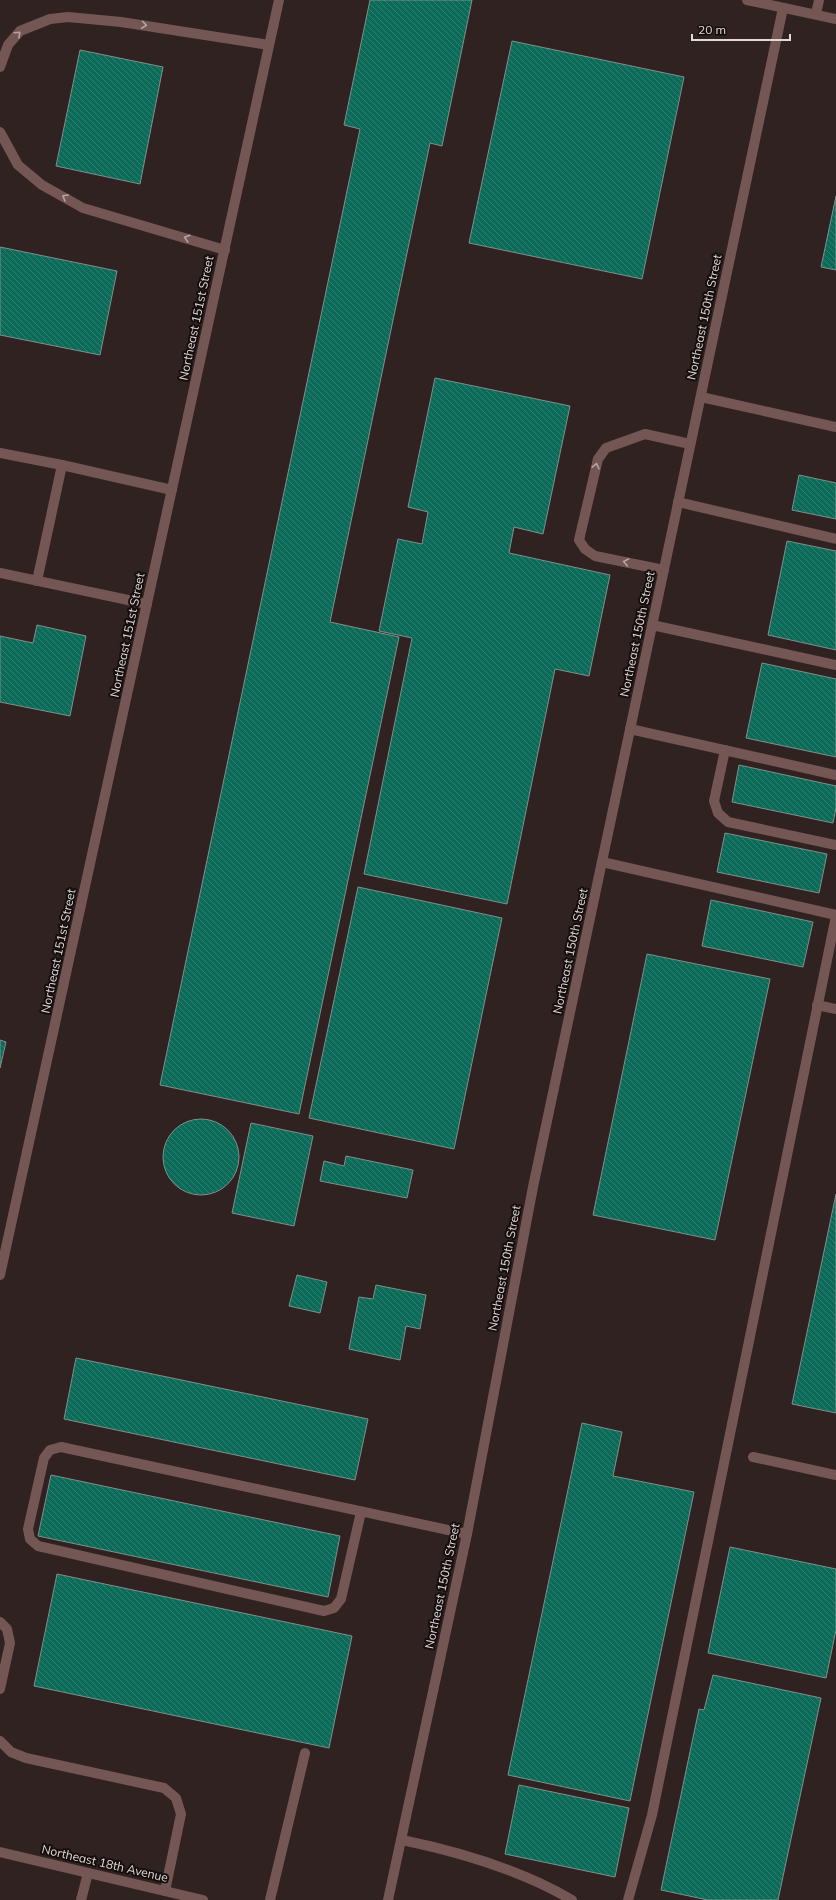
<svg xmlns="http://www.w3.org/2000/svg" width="836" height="1900" viewBox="0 0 836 1900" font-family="Mulish,sans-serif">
  <defs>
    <pattern id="building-back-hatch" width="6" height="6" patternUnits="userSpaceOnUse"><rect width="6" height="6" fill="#0c6a58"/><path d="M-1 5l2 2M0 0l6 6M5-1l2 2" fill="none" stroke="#2f7f6f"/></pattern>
  </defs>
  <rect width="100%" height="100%" fill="#312222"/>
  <g fill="url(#building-back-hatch)" stroke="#7e908b">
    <path d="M370 0H472L442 146 430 143 330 622 399 637 299 1114 160 1085 360 129 344 125Z"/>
    <path d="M512 41 684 77 642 279 469 243Z"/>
    <path d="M80 50 163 67 140 184 56 166Z"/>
    <path d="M836 196V270L821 267Z"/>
    <path d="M0 247 117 271 100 355 0 335Z"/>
    <path d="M435 378 570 406 543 534 514 527 509 553 610 575 589 676 555 669 507 904 364 874 412 638 379 631 398 539 422 544 428 512 408 507Z"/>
    <path d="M799 475 836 483V519L792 510Z"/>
    <path d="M787 541 836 551V650L768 635Z"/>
    <path d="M37 625 86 636 70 716 0 702V636L33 643Z"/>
    <path d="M762 663 836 679V757L746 738Z"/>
    <path d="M739 765 836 786V808L833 823 732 802Z"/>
    <path d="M725 833 827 854 819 893 717 872Z"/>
    <path d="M358 887 502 918 454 1149 309 1118Z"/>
    <path d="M711 900 813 922 803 967 702 946Z"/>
    <path d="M647 954 770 979 715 1240 593 1215Z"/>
    <path d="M0 1040 6 1042 0 1068Z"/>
    <circle cx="201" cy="1157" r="38"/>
    <path d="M251 1123 313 1136 294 1226 232 1213Z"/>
    <path d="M346 1156 413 1170 407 1198 320 1181 324 1161 344 1166Z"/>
    <path d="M836 1194V1413L792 1404Z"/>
    <path d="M297 1275 327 1282 320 1313 289 1306Z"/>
    <path d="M376 1285 426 1295 420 1329 406 1326 400 1360 349 1349 359 1297 373 1299Z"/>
    <path d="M76 1358 368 1419 355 1480 64 1419Z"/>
    <path d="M582 1423 622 1432 613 1476 694 1492 630 1801 508 1775Z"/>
    <path d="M51 1475 340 1536 328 1597 38 1536Z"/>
    <path d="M730 1547 836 1569V1630L826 1678 708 1653Z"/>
    <path d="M57 1574 352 1636 329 1748 34 1686Z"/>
    <path d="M713 1675 821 1698 778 1900H708L661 1890 699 1709 704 1710Z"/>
    <path d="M519 1785 629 1808 615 1877 505 1854Z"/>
  </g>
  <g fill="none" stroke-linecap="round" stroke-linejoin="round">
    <g stroke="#745755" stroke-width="10">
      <path d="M816 14 819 0"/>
      <path d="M0 67 8 45 20 31 50 19 68 17 121 22 269 45"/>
      <path d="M0 132 18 165 42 185 83 208 225 250"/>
      <path d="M701 397 836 427"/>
      <path d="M0 453 62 465 172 490"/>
      <path d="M678 502 836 539"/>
      <path d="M664 570 595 556 585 549 579 540 598 459 606 448 645 434 690 444"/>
      <path d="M0 573 147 604"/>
      <path d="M37 581 62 465"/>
      <path d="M652 625 836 665"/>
      <path d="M630 729 836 775"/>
      <path d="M725 750 714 801 718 813 728 822 836 845"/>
      <path d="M602 862 836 915"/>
      <path d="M817 1005 836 1009"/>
      <path d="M753 1457 836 1475"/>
      <path d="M361 1512 341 1599 334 1608 324 1611 38 1546 30 1539 28 1529 44 1458 50 1450 61 1447 467 1534"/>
      <path d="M0 1622 7 1629 10 1643 0 1689"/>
      <path d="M0 1741 11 1752 26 1758 164 1788 176 1798 181 1814 165 1891"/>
      <path d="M402 1840C460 1852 521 1870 572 1900"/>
      <path d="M81 1900 88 1873"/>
      <path d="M270 1900 305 1753"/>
      <path d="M628 1900 652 1815 836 916"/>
    </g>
    <g stroke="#745755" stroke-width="10">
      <path d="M747 0 836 19"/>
      <path d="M388 1900 467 1534 533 1187 783 8"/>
    </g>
    <g stroke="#745755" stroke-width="10">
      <path d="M0 1275 279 0"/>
      <path d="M0 1852 203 1900"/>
    </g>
  </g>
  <defs><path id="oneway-chevron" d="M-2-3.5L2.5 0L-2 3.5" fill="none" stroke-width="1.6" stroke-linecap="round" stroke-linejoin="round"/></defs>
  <g stroke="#b6a4a4">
    <use href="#oneway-chevron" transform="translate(144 25) rotate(8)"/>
    <use href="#oneway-chevron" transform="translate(18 34) rotate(-43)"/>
    <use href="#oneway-chevron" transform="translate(65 197) rotate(-150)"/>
    <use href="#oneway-chevron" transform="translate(187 238) rotate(-163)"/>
    <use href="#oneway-chevron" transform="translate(596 466) rotate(-77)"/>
    <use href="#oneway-chevron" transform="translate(626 562) rotate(-169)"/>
  </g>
  <g text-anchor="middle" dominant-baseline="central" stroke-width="4" stroke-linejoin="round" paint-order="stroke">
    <g font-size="12" fill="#e2d8d8" stroke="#140e0d">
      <text transform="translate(704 317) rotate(-78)">Northeast 150th Street</text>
      <text transform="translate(196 318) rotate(-78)">Northeast 151st Street</text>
      <text transform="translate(637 634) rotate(-78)">Northeast 150th Street</text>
      <text transform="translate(127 635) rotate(-78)">Northeast 151st Street</text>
      <text transform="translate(58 951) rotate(-78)">Northeast 151st Street</text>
      <text transform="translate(570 951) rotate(-78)">Northeast 150th Street</text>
      <text transform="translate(504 1268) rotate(-79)">Northeast 150th Street</text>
      <text transform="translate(442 1586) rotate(-78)">Northeast 150th Street</text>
      <text transform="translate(105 1863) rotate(13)">Northeast 18th Avenue</text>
    </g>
  </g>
  <path d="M692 34v6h98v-6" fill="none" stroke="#e2d8d8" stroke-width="2"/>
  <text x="698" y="34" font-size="12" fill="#e2d8d8" stroke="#140e0d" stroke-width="3" paint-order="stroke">20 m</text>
</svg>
